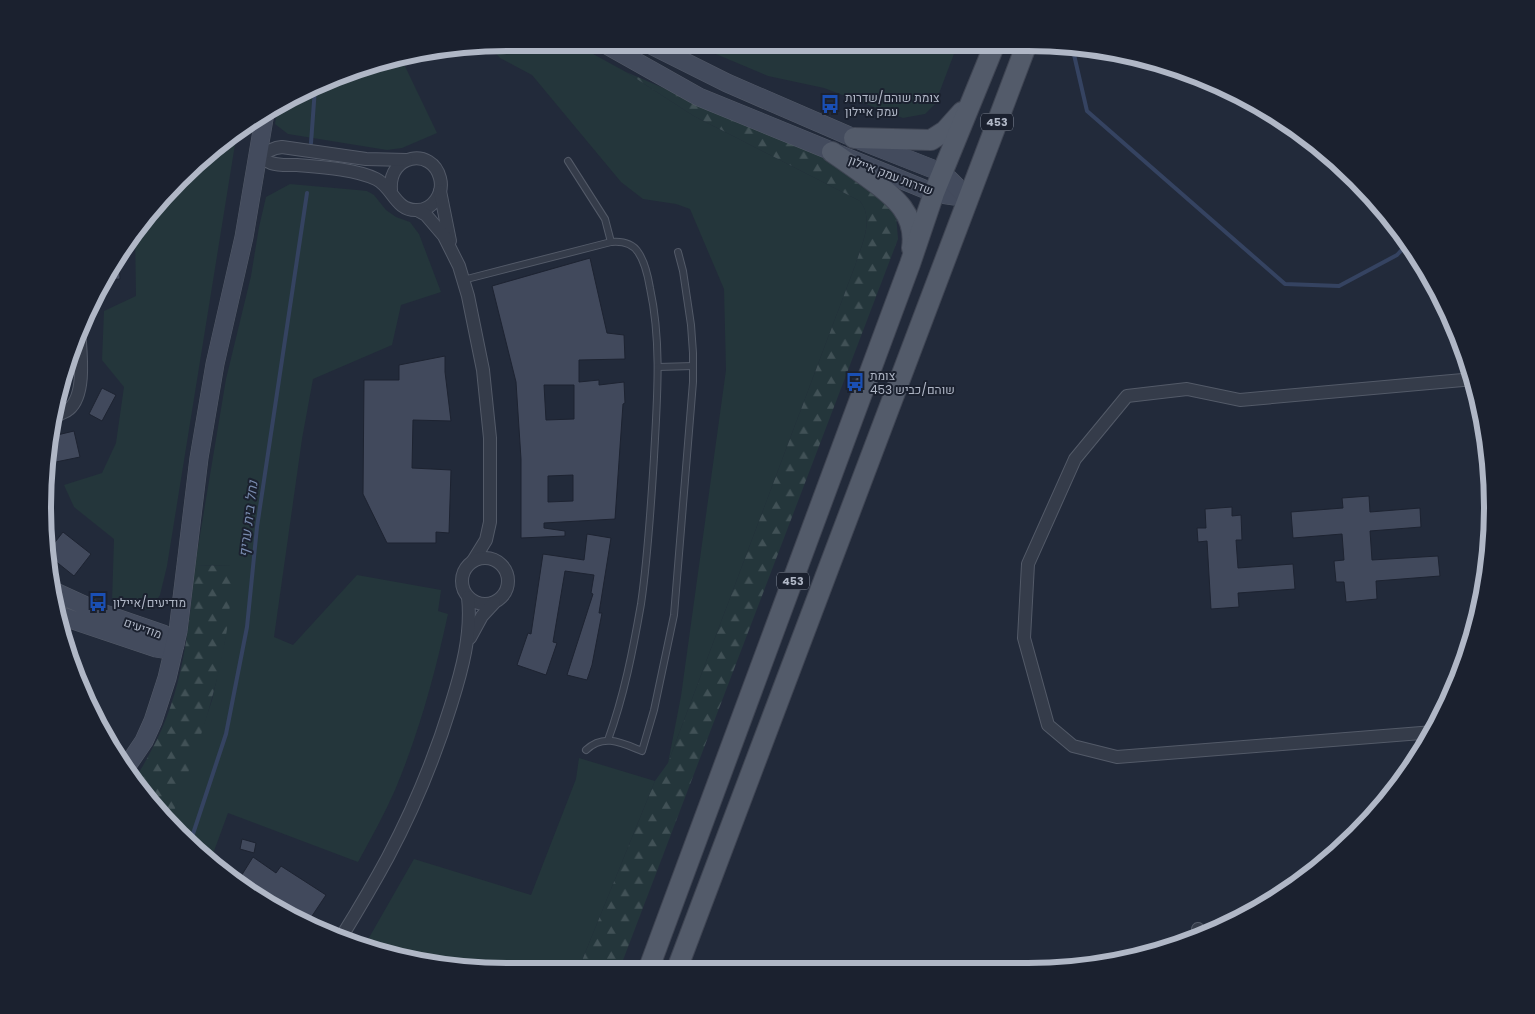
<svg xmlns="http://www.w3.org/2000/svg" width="1535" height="1014" viewBox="0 0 1535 1014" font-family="Poppins,Heebo,sans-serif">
  <defs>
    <pattern id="forest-firs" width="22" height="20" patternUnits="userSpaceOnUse" patternTransform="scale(1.25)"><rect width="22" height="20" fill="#24363b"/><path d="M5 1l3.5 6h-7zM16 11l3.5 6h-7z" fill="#415156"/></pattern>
  </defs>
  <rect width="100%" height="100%" fill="#222a3a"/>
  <g fill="#24363b">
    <path d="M507 43H573L626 72 694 116 860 201C875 219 861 246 855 266L668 763 681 696 726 370 724 289 690 209 676 204 643 199 621 182 532 75 500 58 489 46Z"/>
    <path d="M692 44 957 46 935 104 925 114 903 118 824 88 768 76Z"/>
    <path d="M402 60 437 133 402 148 387 150 288 134 275 124 278 106 358 67Z"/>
    <path d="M237 132 167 566 160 595 150 610 112 602 114 539 74 507 64 485 102 473 116 443 124 387 102 360 104 311 136 296 135 231 139 224Z"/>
    <path d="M290 184 357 190 367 191 374 195 386 210 396 217 410 222 419 234 441 292 401 305 392 345 313 379 302 439 274 637 293 645 357 575 441 590 438 611 448 614C435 674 419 733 395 790 384 815 371 838 358 862L228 813 210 862 201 856 171 820 212 700 225 640 230 566 195 565 226 379 251 276 259 227 266 197Z"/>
    <path d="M579 758 655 781 579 968 446 967 366 943 414 859 531 895 576 779Z"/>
  </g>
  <g fill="url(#forest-firs)">
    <path d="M626 72 826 158 876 189 896 215 898 239 620 968H579L655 781 668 763 855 266C861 246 875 220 860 201L694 116Z"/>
    <path d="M195 565 230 566C233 585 230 604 228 623 218 691 195 756 171 820L135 777C142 769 146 760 151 751 183 694 189 628 195 565Z"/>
  </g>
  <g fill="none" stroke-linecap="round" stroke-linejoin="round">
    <g stroke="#354361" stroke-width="4">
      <path d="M1072 46 1087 111 1285 284 1339 286 1397 255 1408 243"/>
      <path d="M311 143 315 88"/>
      <path d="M190 843 226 734 247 627 257 527 307 193"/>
    </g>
  </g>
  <g fill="#41495c" stroke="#1d2331" fill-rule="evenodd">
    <path d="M119 258 120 279 107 280 111 272Z"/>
    <path d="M590 258 607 333 624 335 625 359 579 360V382L599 380V385L624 382 625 403 623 404 615 519 544 523V528L565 531V536L521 538V459L516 382 492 286ZM544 385H574V419L546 420ZM573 475V501L548 502V476Z"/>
    <path d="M445 356V372L451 421 413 420 412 468 451 470 449 533 436 532V543H387L363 494 364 380H399V365Z"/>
    <path d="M102 388 116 395 102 421 89 414Z"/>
    <path d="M74 431 80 457 46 464 53 436Z"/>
    <path d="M1369 496 1370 512 1420 508 1421 527 1370 531 1372 560 1438 556 1440 576 1376 581 1377 599 1346 602 1344 582H1336L1334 561 1344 560 1342 534 1293 538 1291 512 1343 508 1342 498Z"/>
    <path d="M1232 507V516L1241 515 1242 540H1236L1238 568 1293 564 1295 589 1238 593 1239 607 1211 609 1207 541 1198 542 1197 528H1206L1205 509Z"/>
    <path d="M63 532 91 554 74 576 49 556 48 551Z"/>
    <path d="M587 534 611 538 599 613H602L592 665 587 680 567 675 593 594 591 593 594 575 565 571 553 642 557 643 546 675 517 665 528 633 531 634 543 554 584 560Z"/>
    <path d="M242 839 256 843 254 853 240 849Z"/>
    <path d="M253 857 276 873 281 866 326 895 306 925 302 924 238 881Z"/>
  </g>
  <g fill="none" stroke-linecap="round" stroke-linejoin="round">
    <g stroke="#535a68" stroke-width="8">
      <g id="lane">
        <path d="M568 161 605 219 611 242"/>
        <path d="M463 280 611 242C622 241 632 243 638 252 645 262 648 276 650 288 662 344 657 400 654 457 651 506 648 556 641 604 633 650 624 696 608 740"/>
        <path d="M658 367 693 366"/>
        <path d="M586 750C604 733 622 743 642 751L654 710 674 615 693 382V353L691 325 683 271 678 252"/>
      </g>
    </g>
    <g stroke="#535a68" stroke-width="14">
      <g id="street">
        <path d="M258 155C262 158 266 161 271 163 280 166 288 165 297 165 321 167 355 169 376 179 393 187 395 211 417 210 433 210 444 193 440 178 432 147 388 154 391 190"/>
        <path d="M258 155 276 148 282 147 366 159 406 160"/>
        <path d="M440 191 450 241"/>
        <path d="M417 210 426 215 444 236 459 266 468 296 483 370 490 438V522L486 540 473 561"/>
        <path d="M58 415C61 413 66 412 69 409 87 394 80 349 79 328"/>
        <circle cx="485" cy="581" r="23"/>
        <path d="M470 638 482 616 494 603"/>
        <path d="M1434 732 1117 757 1073 746 1048 725 1024 638 1028 564 1075 459 1127 396 1187 389 1240 400 1474 379"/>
        <path d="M1198 929 1199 937"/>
        <path d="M342 936C358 910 374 883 388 857 414 808 435 757 451 705 462 670 472 634 468 597"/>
      </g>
    </g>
    <g stroke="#535a68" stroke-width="19">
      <g id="secondary">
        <path d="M603 43 699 97 934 193 968 198"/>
        <path d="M647 43 727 83 854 138 943 173 968 198"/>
        <path d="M51 590 99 612 163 634 175 645 162 649 156 648 58 615"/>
        <path d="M127 766 144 741 153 721 167 678 178 631 199 458 215 364 244 237 265 113"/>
      </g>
    </g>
    <g stroke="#3f4553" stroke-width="22">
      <g id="primary">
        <path d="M854 138 931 140 945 131 962 112"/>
        <path d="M832 152C845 161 858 170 870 179 895 197 917 215 912 248"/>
        <path d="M649 968 910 264 934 193 994 46"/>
        <path d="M677 969 1026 46"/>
      </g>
    </g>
    <use href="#lane" stroke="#353c4a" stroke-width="6"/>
    <use href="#street" stroke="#353c4a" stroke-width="12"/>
    <use href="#secondary" stroke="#434b5d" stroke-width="18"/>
    <use href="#primary" stroke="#535b6a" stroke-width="20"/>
  </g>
  <defs>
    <g id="bus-bare" transform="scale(1.5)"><path d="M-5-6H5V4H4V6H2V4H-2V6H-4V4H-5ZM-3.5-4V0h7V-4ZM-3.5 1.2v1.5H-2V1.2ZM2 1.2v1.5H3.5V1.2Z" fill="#1a4fb4" stroke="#1b212f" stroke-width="2.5" paint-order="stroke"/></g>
  </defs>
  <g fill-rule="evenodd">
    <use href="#bus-bare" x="830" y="104"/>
    <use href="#bus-bare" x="855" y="382"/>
    <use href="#bus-bare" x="98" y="602"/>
  </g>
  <g text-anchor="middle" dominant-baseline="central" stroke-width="4" stroke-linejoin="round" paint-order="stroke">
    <g fill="#1b212f" stroke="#838a99" stroke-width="1">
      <rect x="981" y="113.5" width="32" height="17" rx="4"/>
      <rect x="777" y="572.5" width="32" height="17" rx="4"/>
    </g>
    <g font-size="11" font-weight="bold" fill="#b0b7c6">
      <text x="997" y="122">453</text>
      <text x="793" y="581">453</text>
    </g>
    <g font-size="12" fill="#b0b7c6" stroke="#1b212f" text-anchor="start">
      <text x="845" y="97">צומת שוהם/שדרות<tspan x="845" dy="14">עמק איילון</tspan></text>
      <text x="870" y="375">צומת<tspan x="870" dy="14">שוהם/כביש 453</tspan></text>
      <text x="113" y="602">מודיעים/איילון</text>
    </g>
    <g font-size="12" fill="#b0b7c6" stroke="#1b212f">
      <text transform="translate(891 175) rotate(21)">שדרות עמק איילון</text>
      <text transform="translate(143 628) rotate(20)">מודיעים</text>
    </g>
    <g font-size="14" font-style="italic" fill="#788aae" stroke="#1b212f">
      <text transform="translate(248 519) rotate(-83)">נחל בית עריף</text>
    </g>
  </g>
  <path d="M0 0H1535V1014H0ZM507 51H1028A456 456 0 0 1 1484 507V507A456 456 0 0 1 1028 963H507A456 456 0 0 1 51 507V507A456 456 0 0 1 507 51Z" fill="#1b212f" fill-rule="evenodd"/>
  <path fill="none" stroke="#b0b7c6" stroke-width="6" d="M507 51H1028A456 456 0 0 1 1484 507V507A456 456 0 0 1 1028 963H507A456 456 0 0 1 51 507V507A456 456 0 0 1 507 51Z"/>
</svg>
